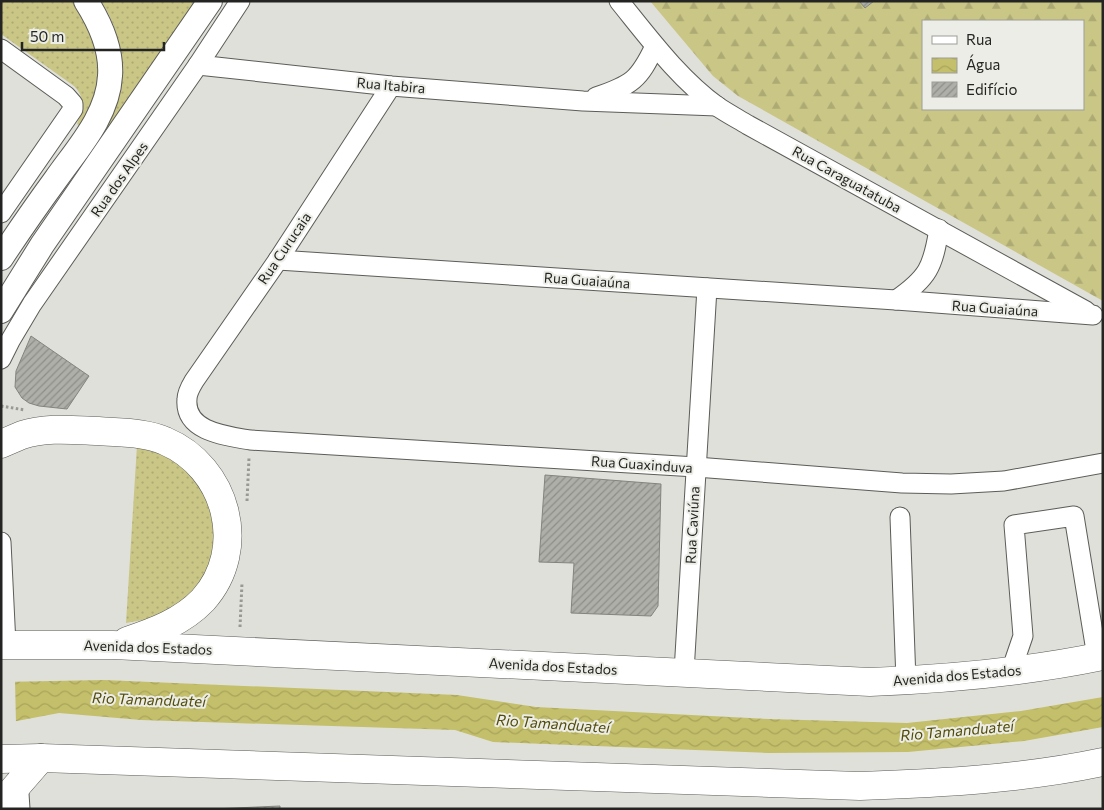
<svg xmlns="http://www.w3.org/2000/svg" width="1104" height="810" viewBox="0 0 1104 810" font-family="Commissioner,sans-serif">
  <defs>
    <pattern id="grass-dots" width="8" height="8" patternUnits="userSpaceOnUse" patternTransform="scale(1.25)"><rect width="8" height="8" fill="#cac686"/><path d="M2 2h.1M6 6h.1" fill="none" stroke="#adaa73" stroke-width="1.8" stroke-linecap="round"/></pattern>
    <pattern id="forest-firs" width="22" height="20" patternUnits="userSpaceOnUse" patternTransform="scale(1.25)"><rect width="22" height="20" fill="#cac686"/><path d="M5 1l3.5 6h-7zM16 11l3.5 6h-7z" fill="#adaa73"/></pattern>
    <pattern id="water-waves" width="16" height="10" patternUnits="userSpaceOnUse" patternTransform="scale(1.25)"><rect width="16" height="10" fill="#c4bf6a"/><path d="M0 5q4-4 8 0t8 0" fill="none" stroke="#a8a45c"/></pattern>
    <pattern id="building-hatch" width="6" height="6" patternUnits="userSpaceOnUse" patternTransform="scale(1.25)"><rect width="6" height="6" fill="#afafa9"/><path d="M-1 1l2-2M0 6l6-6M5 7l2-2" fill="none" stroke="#8e8e89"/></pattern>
  </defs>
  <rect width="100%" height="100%" fill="#e0e0da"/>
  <g fill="url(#grass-dots)">
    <path d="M1 1H73C94 28 106 65 95 99 91 108 85 117 80 126L77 124C83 109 86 98 74 86L1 34Z"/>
    <path d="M101 1H198L105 133 104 132C123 89 129 43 101 1Z"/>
    <path d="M137 445C150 450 164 454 176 462 223 496 227 568 180 605 164 617 145 620 126 623Z"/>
  </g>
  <path fill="url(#forest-firs)" fill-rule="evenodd" d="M650 1H1103V301L738 96 713 76ZM923 21H1083V109H923Z"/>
  <path fill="url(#water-waves)" d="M104 680 457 695 536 707 769 719 907 723 1021 711 1103 697V727L1024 741 908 752 768 753 493 742 455 730 141 720 59 713 1 724V682Z"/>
  <path fill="#e0e0da" d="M18 679 15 680 16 724 1 727V680Z"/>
  <g fill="url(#building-hatch)" stroke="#84847f">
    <path d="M859 1H874L865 8Z"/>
    <path d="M31 336 89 376 67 409 39 406 29 403 22 398 15 387 16 371Z"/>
    <path d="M545 475 661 484 658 606 651 616 571 613 574 563 539 562Z"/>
    <path d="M280 806V809H213Z"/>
  </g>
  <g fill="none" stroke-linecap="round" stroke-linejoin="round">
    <g stroke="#5c5c58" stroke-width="21">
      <g id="minor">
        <path d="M619 1C649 38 679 79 718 107 727 113 738 119 748 125L1086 311"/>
        <path d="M1 49 66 96 73 104V109L1 213"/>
        <path d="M198 65 391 86 583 101 717 106"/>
        <path d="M391 86 278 260 194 381C191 386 187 393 187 399 184 432 227 436 250 440L696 467 902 483 951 484 1004 481 1103 463"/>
        <path d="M596 97C632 85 639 80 655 46"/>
        <path d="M278 260 896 300 1093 315"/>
        <path d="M896 300C928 278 933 267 939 229"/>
        <path d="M1 359 10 341 32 304 198 65 240 1"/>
        <path d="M900 517 906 681"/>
        <path d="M1 542 6 645"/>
        <path d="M1011 671 1023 636 1014 525 1074 516 1097 657"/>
        <path d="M684 672 707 288"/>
        <path d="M18 778 20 809"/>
      </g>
    </g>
    <g stroke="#5c5c58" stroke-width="26">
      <g id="major">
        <path d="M1 258C19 231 37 205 56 179 77 149 108 116 110 76 112 49 100 23 86 1"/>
        <path d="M1 311 42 245 210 1"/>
      </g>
    </g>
    <g stroke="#5c5c58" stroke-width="29">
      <g id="highway">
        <path d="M1 444C8 441 15 438 22 435 46 427 73 430 98 431 120 433 145 432 165 441 227 467 249 549 203 600 182 622 154 632 127 641"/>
        <path d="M1 645H113L870 682C948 679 1026 672 1103 656"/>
        <path d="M1 759 41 758 860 786C942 783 1023 779 1103 762"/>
        <path d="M1 804 41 758"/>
      </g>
    </g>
    <g stroke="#989894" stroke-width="3" stroke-dasharray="2.5 2.5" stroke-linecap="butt">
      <path d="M1 406 25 410"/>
      <path d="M247 501 249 458"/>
      <path d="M240 627 242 583"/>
    </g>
    <use href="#minor" stroke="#fff" stroke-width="19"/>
    <use href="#major" stroke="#fff" stroke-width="24"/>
    <use href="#highway" stroke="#fff" stroke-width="28"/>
  </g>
  <g text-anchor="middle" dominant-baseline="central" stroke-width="4" stroke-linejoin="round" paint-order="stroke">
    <g font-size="14" fill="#242422" stroke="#edede7">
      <text transform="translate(391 85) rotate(5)">Rua Itabira</text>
      <text transform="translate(119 179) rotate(-55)">Rua dos Alpes</text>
      <text transform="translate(847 179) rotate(29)">Rua Caraguatatuba</text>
      <text transform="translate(284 248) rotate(-56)">Rua Curucaia</text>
      <text transform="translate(587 280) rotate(4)">Rua Guaiaúna</text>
      <text transform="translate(995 308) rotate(4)">Rua Guaiaúna</text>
      <text transform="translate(642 464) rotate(4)">Rua Guaxinduva</text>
      <text transform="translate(692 525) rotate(-87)">Rua Caviúna</text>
      <text transform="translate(148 647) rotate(2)">Avenida dos Estados</text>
      <text transform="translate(553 666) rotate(3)">Avenida dos Estados</text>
      <text transform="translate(957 675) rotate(-5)">Avenida dos Estados</text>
    </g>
    <g font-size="15" font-style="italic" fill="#514c09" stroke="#edede7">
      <text transform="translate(149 699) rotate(2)">Rio Tamanduateí</text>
      <text transform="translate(553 723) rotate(4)">Rio Tamanduateí</text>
      <text transform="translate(957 730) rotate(-5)">Rio Tamanduateí</text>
    </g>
  </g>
  <rect width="1104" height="810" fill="none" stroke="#242422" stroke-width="5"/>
  <rect x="922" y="20" width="162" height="90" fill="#edede7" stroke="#9d9d98"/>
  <rect x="932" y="36" width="25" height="8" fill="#ffffff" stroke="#9d9d98"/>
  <text x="966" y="45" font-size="15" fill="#242422">Rua</text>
  <rect x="932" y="58" width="25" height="15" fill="url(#water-waves)" stroke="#9d9d98"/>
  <text x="966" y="70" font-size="15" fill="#242422">Água</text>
  <rect x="932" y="82" width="25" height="15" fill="url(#building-hatch)" stroke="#9d9d98"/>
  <text x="966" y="95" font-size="15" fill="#242422">Edifício</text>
  <path d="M22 42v8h142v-8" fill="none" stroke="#242422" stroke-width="2.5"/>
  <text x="30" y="42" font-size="15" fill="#242422" stroke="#edede7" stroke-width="4" paint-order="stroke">50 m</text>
</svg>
